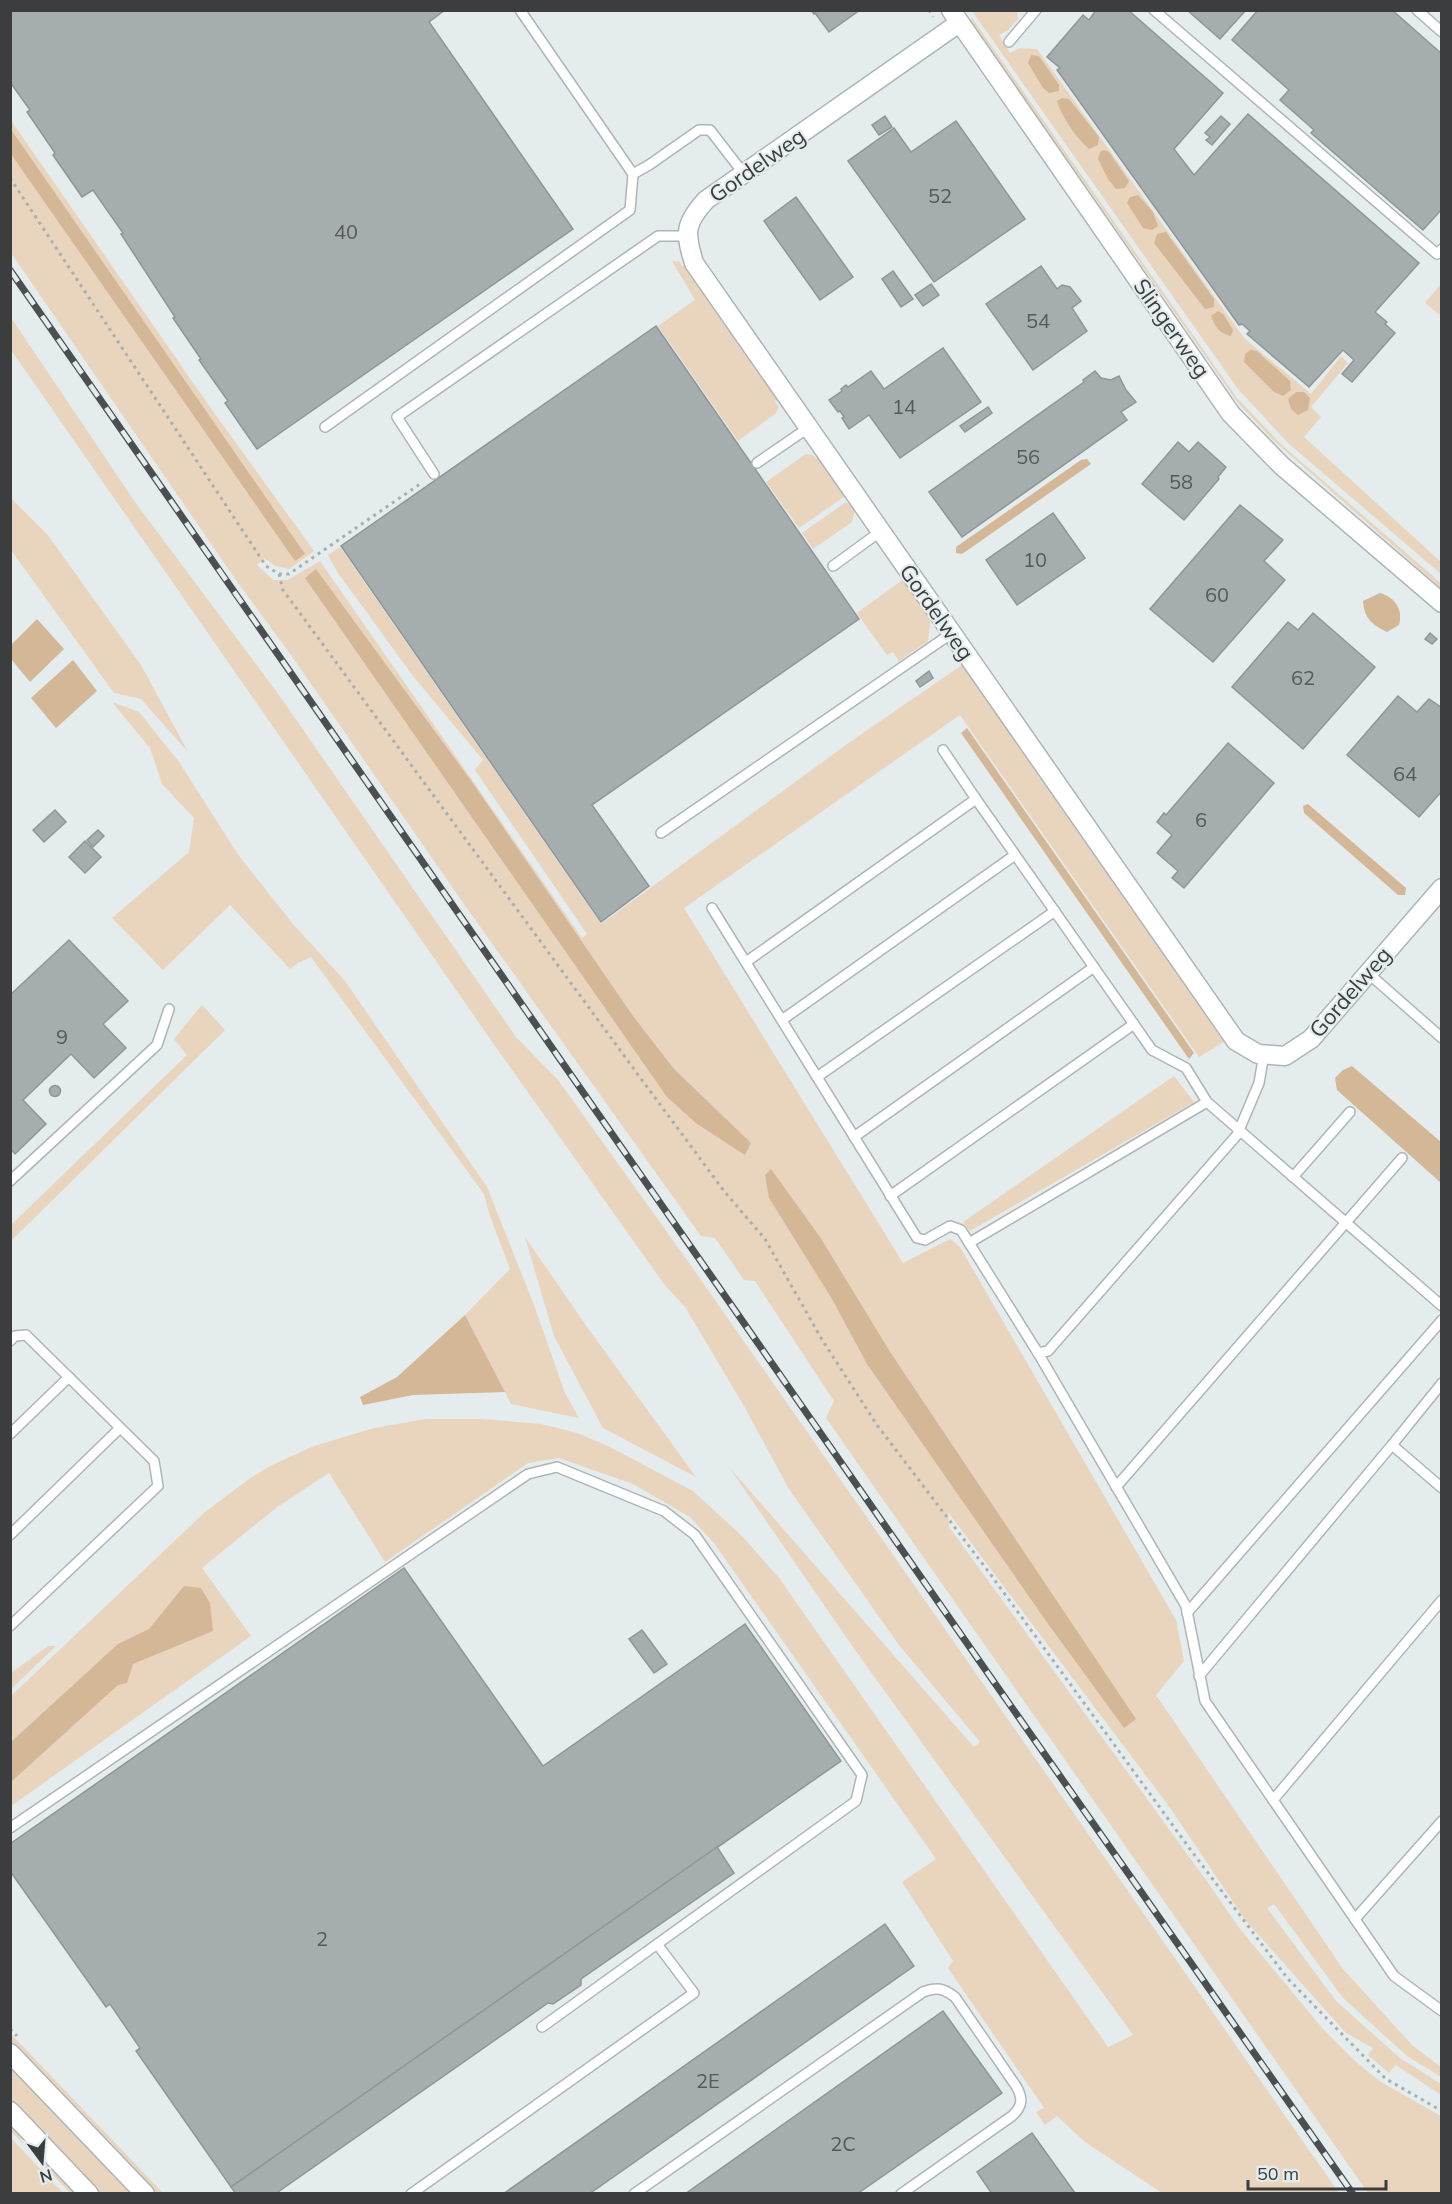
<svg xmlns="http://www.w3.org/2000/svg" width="1452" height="2204" viewBox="0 0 1452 2204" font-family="Mulish,sans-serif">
  <rect width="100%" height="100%" fill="#e4eced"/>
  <g fill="#e9d4bd">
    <path d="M972 11H1017L1018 19 1008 30 999 35 1010 53 1020 48 1037 49 1244 338 1311 394 1341 356 1348 363 1311 407 1321 417 1304 437 1441 562V574L1288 443 1238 389Z"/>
    <path d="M972 18 1237 398 1282 445 1441 583V588L1272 439 1238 403 970 20Z"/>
    <path d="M10 119 212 410 314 551 289 569 275 566 264 558 257 565 273 580H288L320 561 582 938 587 934 475 770 483 760 413 676 338 573 328 555 340 547 601 924 850 742 962 665 1224 1042 1199 1057 960 715 684 908 903 1263 950 1239 960 1247 1176 1620 1184 1661 1156 1695 1343 1969 1412 2045 1441 2067V2077L1407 2056 1343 1998 1274 1904 1267 1908 1336 2001 1400 2058 1441 2084V2095L1396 2065 1389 2073 1368 2055 1373 2048 1346 2033 1246 1921 1171 1809 948 1512 949 1527 1206 1880 1240 1929 1323 2029 1356 2062 1381 2082 1441 2116V2193H1368L826 1418 834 1401 755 1281 744 1280 715 1238 701 1236 466 907 291 655 238 583 11 253Z"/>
    <path d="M672 261H679L682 266 685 265 777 399 775 401 779 408 775 414 738 441 658 326 695 300Z"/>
    <path d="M1441 284V316L1425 303Z"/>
    <path d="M10 316 135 502 279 695 516 1037 558 1080 687 1260 1339 2193H1162L1085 2142 1057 2116 1045 2125 1036 2112 1044 2108 948 1968 953 1961 902 1882 936 1859 714 1543 690 1517 633 1484 559 1458 528 1463 385 1562 329 1473 277 1507 202 1568 251 1636 11 1806V1696L205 1512 249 1479 270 1466 314 1446 374 1428 426 1419H483L541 1424 577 1433 608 1446 693 1491 743 1537 779 1578 1108 2047 1133 2035 855 1650 729 1467 974 1747 980 1742 899 1645 789 1489 744 1406 685 1307 664 1284 500 1053 11 350Z"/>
    <path d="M806 454 813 455 816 459 819 457 845 496 799 528 766 482Z"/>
    <path d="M10 497 47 534 141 665 188 752 141 699 114 693 11 550Z"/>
    <path d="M846 502 848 504 850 503 855 510 852 522 813 549 802 533Z"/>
    <path d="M904 579 931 617 928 641 899 661 893 652 887 655 857 613Z"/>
    <path d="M112 702 139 712 179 762 237 853 292 923 345 981 487 1187 534 1305 565 1393 579 1418 511 1404 465 1315 510 1269 490 1216 484 1194 311 957 298 963 290 969 230 905 163 970 112 918 189 852 194 818 162 784 150 748Z"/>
    <path d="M202 1005 225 1030 11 1241V1225L187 1055 174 1039Z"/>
    <path d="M1174 1076 1194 1102 970 1231 963 1222Z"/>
    <path d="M525 1237 587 1327 696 1477 603 1428 554 1336Z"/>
    <path d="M48 1646H56L11 1689V1673Z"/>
    <path d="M10 2033 163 2193H154L11 2043Z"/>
    <path d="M10 2061 135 2193H99L11 2101Z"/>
    <path d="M10 2121 79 2193H70L11 2131Z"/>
    <path d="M11 2138 63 2193H11Z"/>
  </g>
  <g fill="#d4b797">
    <path d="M1031 55 1039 56 1059 85V91L1049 93 1043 88 1028 63Z"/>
    <path d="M1062 98 1069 99 1099 137 1098 145 1089 149C1076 138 1062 117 1057 101Z"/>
    <path d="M10 128 305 554 295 561 11 154Z"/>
    <path d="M1104 150 1109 152 1129 181 1125 188 1116 189 1108 179 1098 159 1100 152Z"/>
    <path d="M1138 195 1153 212 1158 226 1152 230 1143 228 1127 203 1130 197Z"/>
    <path d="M1166 232 1214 299V307L1205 309 1154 243 1157 234Z"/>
    <path d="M1218 311 1224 315 1233 330 1231 336C1220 334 1215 327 1211 316Z"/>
    <path d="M1250 350 1257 351 1290 381 1291 390 1283 396 1274 392 1244 362 1245 354Z"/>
    <path d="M1296 392H1304L1310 398 1308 410 1298 415 1291 409 1288 399Z"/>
    <path d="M1087 459 1091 464 962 554 956 553V547L1081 460Z"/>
    <path d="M316 569 472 782 633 1016 674 1069 751 1143 745 1155 697 1124 667 1097 305 578Z"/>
    <path d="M1380 593C1396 598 1403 610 1399 625L1387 632C1372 625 1364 618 1363 601Z"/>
    <path d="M37 619 64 649 30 682 11 659V645Z"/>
    <path d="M73 660 97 691 56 728 31 698Z"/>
    <path d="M967 728 1194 1053 1189 1059 961 733Z"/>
    <path d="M1308 804 1406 888 1405 895H1398L1304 813 1303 806Z"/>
    <path d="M1352 1066 1441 1142V1183L1337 1090 1335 1078 1343 1070Z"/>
    <path d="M771 1169 820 1237 892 1355 1136 1719 1124 1728 1046 1621 867 1364 832 1299 769 1198 765 1175Z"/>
    <path d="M465 1315 505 1392 413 1395 363 1405 360 1397 397 1377Z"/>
    <path d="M184 1586 201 1588 210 1603 213 1631 133 1664 127 1683 118 1685 11 1782V1742L118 1644 149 1629Z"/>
  </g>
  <g fill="#a6adae" stroke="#8f9697" stroke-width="1.5">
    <path d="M10 10H445L429 22 573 229 257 449 225 403 228 401 199 360 201 359 173 318 175 317 121 234 123 233 93 190 82 197 53 155 55 153 27 112 30 110 10 82Z"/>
    <path d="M811 10H860L829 32 815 13 814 14Z"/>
    <path d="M1096 10H1128L1223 93 1174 149 1194 175 1248 114 1419 263 1375 312 1387 322 1385 324 1395 333 1352 382 1342 374 1354 360 1343 350 1309 387 1247 334 1250 331 1242 324 1239 325 1057 70 1060 68 1047 57 1083 15 1089 20Z"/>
    <path d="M1187 10H1246L1220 39Z"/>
    <path d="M1258 10H1392L1442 54V209L1423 230 1311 133 1314 130 1280 100 1289 90 1232 40Z"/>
    <path d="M885 116 892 127 879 135 872 125Z"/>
    <path d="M1221 116 1230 124 1212 145 1206 140 1210 137 1205 133Z"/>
    <path d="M956 121 1025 219 934 282 848 161 894 128 911 152Z"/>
    <path d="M796 197 853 277 820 300 764 221Z"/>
    <path d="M1041 266 1057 289 1062 285 1070 287 1081 301 1072 308 1087 331 1033 370 986 304Z"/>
    <path d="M893 271 913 299 901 307 882 279Z"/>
    <path d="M931 284 939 295 923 306 915 295Z"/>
    <path d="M656 326 859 619 592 805 649 886 601 922 341 546Z"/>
    <path d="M943 348 981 402 900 458 869 415 849 429 842 418 844 417 840 411 838 412 829 400 842 391 841 389 846 385 848 387 871 371 884 389Z"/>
    <path d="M1095 371 1101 378 1111 380 1119 376 1126 390 1136 402 1121 412 1127 420 962 537 929 492 1084 382 1083 380Z"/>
    <path d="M988 407 992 413 965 432 960 426Z"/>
    <path d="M1178 442 1189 452 1198 442 1226 467 1218 477 1219 479 1184 520 1142 484Z"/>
    <path d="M1240 505 1283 540 1264 561 1285 580 1213 662 1150 609Z"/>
    <path d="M1053 513 1085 558 1017 605 986 560Z"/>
    <path d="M1313 613 1375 667 1303 749 1232 687 1288 622 1298 630Z"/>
    <path d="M1430 633 1437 639 1432 644 1425 639Z"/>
    <path d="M929 671 933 678 920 687 916 681Z"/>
    <path d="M1398 696 1417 712 1429 699 1442 708V791L1419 817 1347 755Z"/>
    <path d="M1228 743 1274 783 1184 888 1172 878 1178 871 1157 853 1172 835 1157 822 1164 813 1166 815Z"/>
    <path d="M55 810 66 822 44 842 33 830Z"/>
    <path d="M98 830 104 836 93 847 87 840Z"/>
    <path d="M85 841 101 857 85 873 69 857Z"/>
    <path d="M69 940 128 1001 103 1024 126 1048 94 1078 71 1054 23 1100 46 1124 15 1154 10 1148V995Z"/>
    <circle cx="55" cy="1091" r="5.5"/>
    <path d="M404 1568 543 1766 745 1624 841 1761 231 2187 136 2051 140 2048 110 2004 106 2007 10 1871V1844Z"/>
    <path d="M642 1630 667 1664 654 1673 629 1639Z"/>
    <path d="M717 1847 734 1873 581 1979V1985L553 2004 548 2003 275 2194H236L231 2187Z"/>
    <path d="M885 1924 914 1966 589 2194H503Z"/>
    <path d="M943 2011 1002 2093 857 2194H685Z"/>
    <path d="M1032 2133 1075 2193 992 2194 977 2172Z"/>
  </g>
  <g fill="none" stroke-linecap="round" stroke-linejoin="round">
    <g stroke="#aeb5b6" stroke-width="12">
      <g id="lane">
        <path d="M520 10 633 174 649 165 699 130H710L744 174"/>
        <path d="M1154 10 1437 254 1442 249"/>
        <path d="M1417 10 1442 32"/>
        <path d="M1009 42 1036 10"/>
        <path d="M325 427 630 210 633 174"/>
        <path d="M757 463 808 428"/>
        <path d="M434 474 397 417 658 236H687"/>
        <path d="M833 566 881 531"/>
        <path d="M943 750 976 799"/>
        <path d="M661 833 952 633"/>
        <path d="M712 908 917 1238 925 1240 950 1226 961 1230 1038 1353 1048 1351 1237 1135 1259 1083 1264 1054"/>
        <path d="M746 962 976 799 1152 1050 1186 1068 1207 1102"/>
        <path d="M1368 973 1442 1038"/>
        <path d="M782 1020 1015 855"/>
        <path d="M817 1077 1055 911"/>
        <path d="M854 1137 1094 967"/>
        <path d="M1293 1177 1350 1112"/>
        <path d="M10 1181 157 1045 169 1009"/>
        <path d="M890 1196 1134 1024"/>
        <path d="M969 1243 1207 1102 1442 1306"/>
        <path d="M10 1341 15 1336 26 1335 154 1461 158 1486 10 1626"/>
        <path d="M1038 1353 1186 1606 1205 1701 1394 1976 1442 2011"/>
        <path d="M10 1434 69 1377"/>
        <path d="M1392 1445 1442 1383"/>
        <path d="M1116 1487 1402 1158"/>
        <path d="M10 1535 120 1428"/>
        <path d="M1187 1613 1442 1320"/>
        <path d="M1199 1676 1392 1445 1442 1488"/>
        <path d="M1273 1800 1442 1600"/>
        <path d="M10 1828 528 1474 557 1467 664 1511 695 1535 862 1775 856 1801 542 2027"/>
        <path d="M1355 1919 1442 1821"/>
        <path d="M411 2194 694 1993 657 1944"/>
        <path d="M634 2194 923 1992C937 1987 943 1988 955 1997L1016 2086C1023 2098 1023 2106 1012 2116L901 2194"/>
      </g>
    </g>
    <g stroke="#aeb5b6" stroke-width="21">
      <g id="street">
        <path d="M951 10 1231 414 1282 466 1442 603"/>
        <path d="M959 23 706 200C684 224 685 233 694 263L1236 1041 1258 1054 1285 1056 1311 1039 1442 888"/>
        <path d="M10 2053 145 2194"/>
        <path d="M10 2111 89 2194"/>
      </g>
    </g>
    <g stroke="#a9aeaf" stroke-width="3" stroke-dasharray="3 4.5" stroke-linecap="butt">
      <path d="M929 10 933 17"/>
      <path d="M10 178 266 566 279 574H289L423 482"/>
      <path d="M279 574 283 590 639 1076 724 1191 765 1239 821 1338 877 1425 991 1575 1190 1849 1288 1979 1386 2079 1442 2111"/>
      <path d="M10 2029 17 2036"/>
    </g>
    <use href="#lane" stroke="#fff" stroke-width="9"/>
    <use href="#street" stroke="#fff" stroke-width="18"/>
    <g stroke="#4c4f50" stroke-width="7">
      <path id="rail" d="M10 270 994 1682 1353 2194"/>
    </g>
    <use href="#rail" stroke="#e4eced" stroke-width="4.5" stroke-dasharray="14" stroke-linecap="butt"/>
  </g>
  <g text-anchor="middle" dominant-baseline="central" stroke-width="4.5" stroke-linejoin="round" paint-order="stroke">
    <g font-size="20" fill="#56595a">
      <text x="940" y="195">52</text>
      <text x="346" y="231">40</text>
      <text x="1038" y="320">54</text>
      <text x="904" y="406">14</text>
      <text x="1028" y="456">56</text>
      <text x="1181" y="481">58</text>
      <text x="1035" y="559">10</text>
      <text x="1217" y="594">60</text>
      <text x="1303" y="677">62</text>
      <text x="1405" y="773">64</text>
      <text x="1201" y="819">6</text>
      <text x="62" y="1036">9</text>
      <text x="322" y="1938">2</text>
      <text x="708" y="2080">2E</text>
      <text x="843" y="2143">2C</text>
    </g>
    <g font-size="22" fill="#3b3d3e" stroke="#e4eced">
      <text transform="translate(757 165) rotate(-35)">Gordelweg</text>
      <text transform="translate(1172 328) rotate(55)">Slingerweg</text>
      <text transform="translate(937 612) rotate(55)">Gordelweg</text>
      <text transform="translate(1350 992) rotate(-49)">Gordelweg</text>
    </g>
  </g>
  <rect width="1452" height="2204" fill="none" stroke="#3b3d3e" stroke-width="24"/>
  <g transform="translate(42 2162) rotate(164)" stroke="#e4eced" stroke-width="4.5" paint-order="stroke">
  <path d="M0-4.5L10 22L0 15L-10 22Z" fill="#3b3d3e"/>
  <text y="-9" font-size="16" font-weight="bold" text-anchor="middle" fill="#3b3d3e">N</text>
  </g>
  <path d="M1248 2180v9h138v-9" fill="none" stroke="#3b3d3e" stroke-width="3"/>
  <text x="1257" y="2180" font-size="18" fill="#3b3d3e" stroke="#e4eced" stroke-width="4.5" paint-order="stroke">50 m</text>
</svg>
